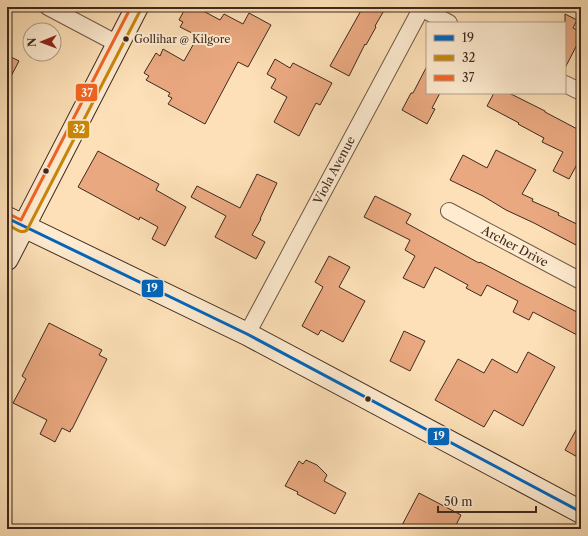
<svg xmlns="http://www.w3.org/2000/svg" width="588" height="536" viewBox="0 0 588 536" font-family="'Libre Caslon Text',serif">
  <rect width="100%" height="100%" fill="#fde0b7"/>
  <filter id="stains"><feTurbulence type="fractalNoise" baseFrequency=".005" numOctaves="4"/><feColorMatrix values="0 0 0 0 .2 0 0 0 0 .09 0 0 0 0 .02 0 0 0 .5 -.17"/></filter>
  <radialGradient id="worn" r=".72"><stop offset=".6" stop-color="#630" stop-opacity="0"/><stop offset="1" stop-color="#630" stop-opacity=".3"/></radialGradient>
  <g fill="#eaa880" stroke="#3f291e">
    <path d="M186 7H196L220 20 224 14 243 24 249 13 271 25 248 67 238 62 205 124 168 104 172 98 168 96 170 93 146 80 149 76 144 73 156 53 160 56 163 49 184 61 198 36 180 27 183 22 179 20Z"/>
    <path d="M363 7H386L375 26 376 27 366 45 365 44 349 76 330 66Z"/>
    <path d="M565 14 577 20 573 28 581 32V37L565 68Z"/>
    <path d="M7 55 19 61 7 84Z"/>
    <path d="M275 59 290 68 293 63 332 83 320 105 316 103 299 136 274 122 287 97 271 88 276 79 267 74Z"/>
    <path d="M427 66V93H440L432 108 435 109 427 124 402 110 411 93H413Z"/>
    <path d="M494 93H509L545 111V112L581 131V157L569 179 553 171 563 152 542 142 544 138 518 124 519 123 487 106Z"/>
    <path d="M496 150 536 170 522 194 533 199 532 201 559 213 558 215 581 226V235L576 245 534 223 506 210 483 196 450 180 463 155 487 168Z"/>
    <path d="M98 151 159 184 156 190 186 207 165 246 152 239 158 227 140 217 139 220 78 187Z"/>
    <path d="M257 174 277 183 260 219H261L252 235 265 242 256 259 215 237 226 216 191 197 197 186 240 208Z"/>
    <path d="M375 196 411 214 406 223 479 263 480 262 522 284 581 314V337L533 312 529 320 513 312 518 301 487 285 481 296 466 288 468 285 435 267 424 288 403 278 415 256 405 250 410 240 364 217Z"/>
    <path d="M329 256 350 267 339 287 365 301 343 342 321 330 318 335 302 326 323 287 315 282Z"/>
    <path d="M49 323 102 350 99 355 107 359 72 429H71L70 432 62 428 55 442 40 434 47 420 13 403 26 379 22 376Z"/>
    <path d="M404 331 425 341 410 371 390 361Z"/>
    <path d="M528 352 555 367 523 426 494 410 484 427 435 400 458 359 484 373 492 359 517 373Z"/>
    <path d="M581 421V459L565 450Z"/>
    <path d="M306 460 317 465 327 475 324 481 346 493 335 514 297 494 298 492 285 486 299 461 303 464Z"/>
    <path d="M419 493 461 515 454 529H400Z"/>
  </g>
  <g fill="none" stroke-linecap="round" stroke-linejoin="round">
    <g stroke="#6e5744" stroke-width="18">
      <g id="street">
        <path d="M48 7 118 44"/>
        <path d="M421 8 449 23"/>
        <path d="M565 84 581 92"/>
        <path d="M449 211 581 281"/>
        <path d="M247 334 422 7"/>
      </g>
    </g>
    <g stroke="#3f291e" stroke-width="24">
      <g id="secondary">
        <path d="M7 218 247 334 581 512"/>
        <path d="M7 259 137 7"/>
      </g>
    </g>
    <use href="#street" stroke="#feebd0" stroke-width="16"/>
    <use href="#secondary" stroke="#feebd0" stroke-width="22"/>
    <g stroke="#feebd0" stroke-width="6">
      <path id="bus-1" d="M7 218 247 334 581 512"/>
    </g>
    <g stroke="#feebd0" stroke-width="6">
      <path id="bus-2" d="M7 224C13 227 21 235 27 230L141 9"/>
    </g>
    <g stroke="#feebd0" stroke-width="6">
      <path id="bus-3" d="M9 214 21 220 131 7"/>
    </g>
    <use href="#bus-1" stroke="#0065bd" stroke-width="3"/>
    <use href="#bus-2" stroke="#c98708" stroke-width="3"/>
    <use href="#bus-3" stroke="#f26522" stroke-width="3"/>
  </g>
  <g fill="#3f291e" stroke="#feebd0" stroke-width="1.5">
    <circle cx="126" cy="39" r="3.5"/>
    <circle cx="46" cy="171" r="3.5"/>
    <circle cx="368" cy="399" r="3.5"/>
  </g>
  <g text-anchor="middle" dominant-baseline="central" stroke-width="4" stroke-linejoin="round" paint-order="stroke">
    <g font-size="11" fill="#3f291e" stroke="#feebd0" text-anchor="start">
      <text x="134" y="39">Gollihar @ Kilgore</text>
    </g>
    <g font-size="12" fill="#3f291e" stroke="#feebd0">
      <text transform="translate(334 170) rotate(-62)">Viola Avenue</text>
      <text transform="translate(515 246) rotate(28)">Archer Drive</text>
    </g>
  </g>
  <g stroke="#feebd0" stroke-width="1.5">
    <rect x="75" y="83" width="23" height="19" rx="4" fill="#f26522"/>
    <rect x="67" y="120" width="23" height="19" rx="4" fill="#c98708"/>
    <rect x="141" y="279" width="23" height="19" rx="4" fill="#0065bd"/>
    <rect x="427" y="427" width="23" height="19" rx="4" fill="#0065bd"/>
  </g>
  <g font-size="11" text-anchor="middle" font-weight="bold" fill="#fff">
    <text x="87" y="97">37</text>
    <text x="79" y="133">32</text>
    <text x="152" y="292">19</text>
    <text x="439" y="440">19</text>
  </g>
  <rect width="588" height="536" fill="none" stroke="#fde0b7" stroke-width="24"/>
  <rect x="8" y="8" width="572" height="520" fill="none" stroke="#3f291e" stroke-width="2"/>
  <rect x="12" y="12" width="564" height="512" fill="none" stroke="#3f291e"/>
  <rect x="426" y="22" width="140" height="72" fill="#feebd0" stroke="#b29d89"/>
  <rect x="434" y="35" width="20" height="6" fill="#0065bd" stroke="#b29d89"/>
  <text x="462" y="42" font-size="12" fill="#3f291e">19</text>
  <rect x="434" y="55" width="20" height="6" fill="#c98708" stroke="#b29d89"/>
  <text x="462" y="62" font-size="12" fill="#3f291e">32</text>
  <rect x="434" y="75" width="20" height="6" fill="#f26522" stroke="#b29d89"/>
  <text x="462" y="82" font-size="12" fill="#3f291e">37</text>
  <g transform="translate(42 42) rotate(269)"><circle r="19" fill="#feebd0" stroke="#b29d89"/>
  <path d="M0-3L7 15L0 10L-7 15Z" fill="#8f2418"/>
  <text y="-6" font-size="11" font-weight="bold" text-anchor="middle" fill="#3f291e">N</text>
  </g>
  <path d="M438 506v6h98v-6" fill="none" stroke="#3f291e" stroke-width="2"/>
  <text x="444" y="506" font-size="12" fill="#3f291e" stroke="#feebd0" stroke-width="3" paint-order="stroke">50 m</text>
  <rect width="100%" height="100%" filter="url(#stains)"/>
  <rect width="100%" height="100%" fill="url(#worn)"/>
</svg>
